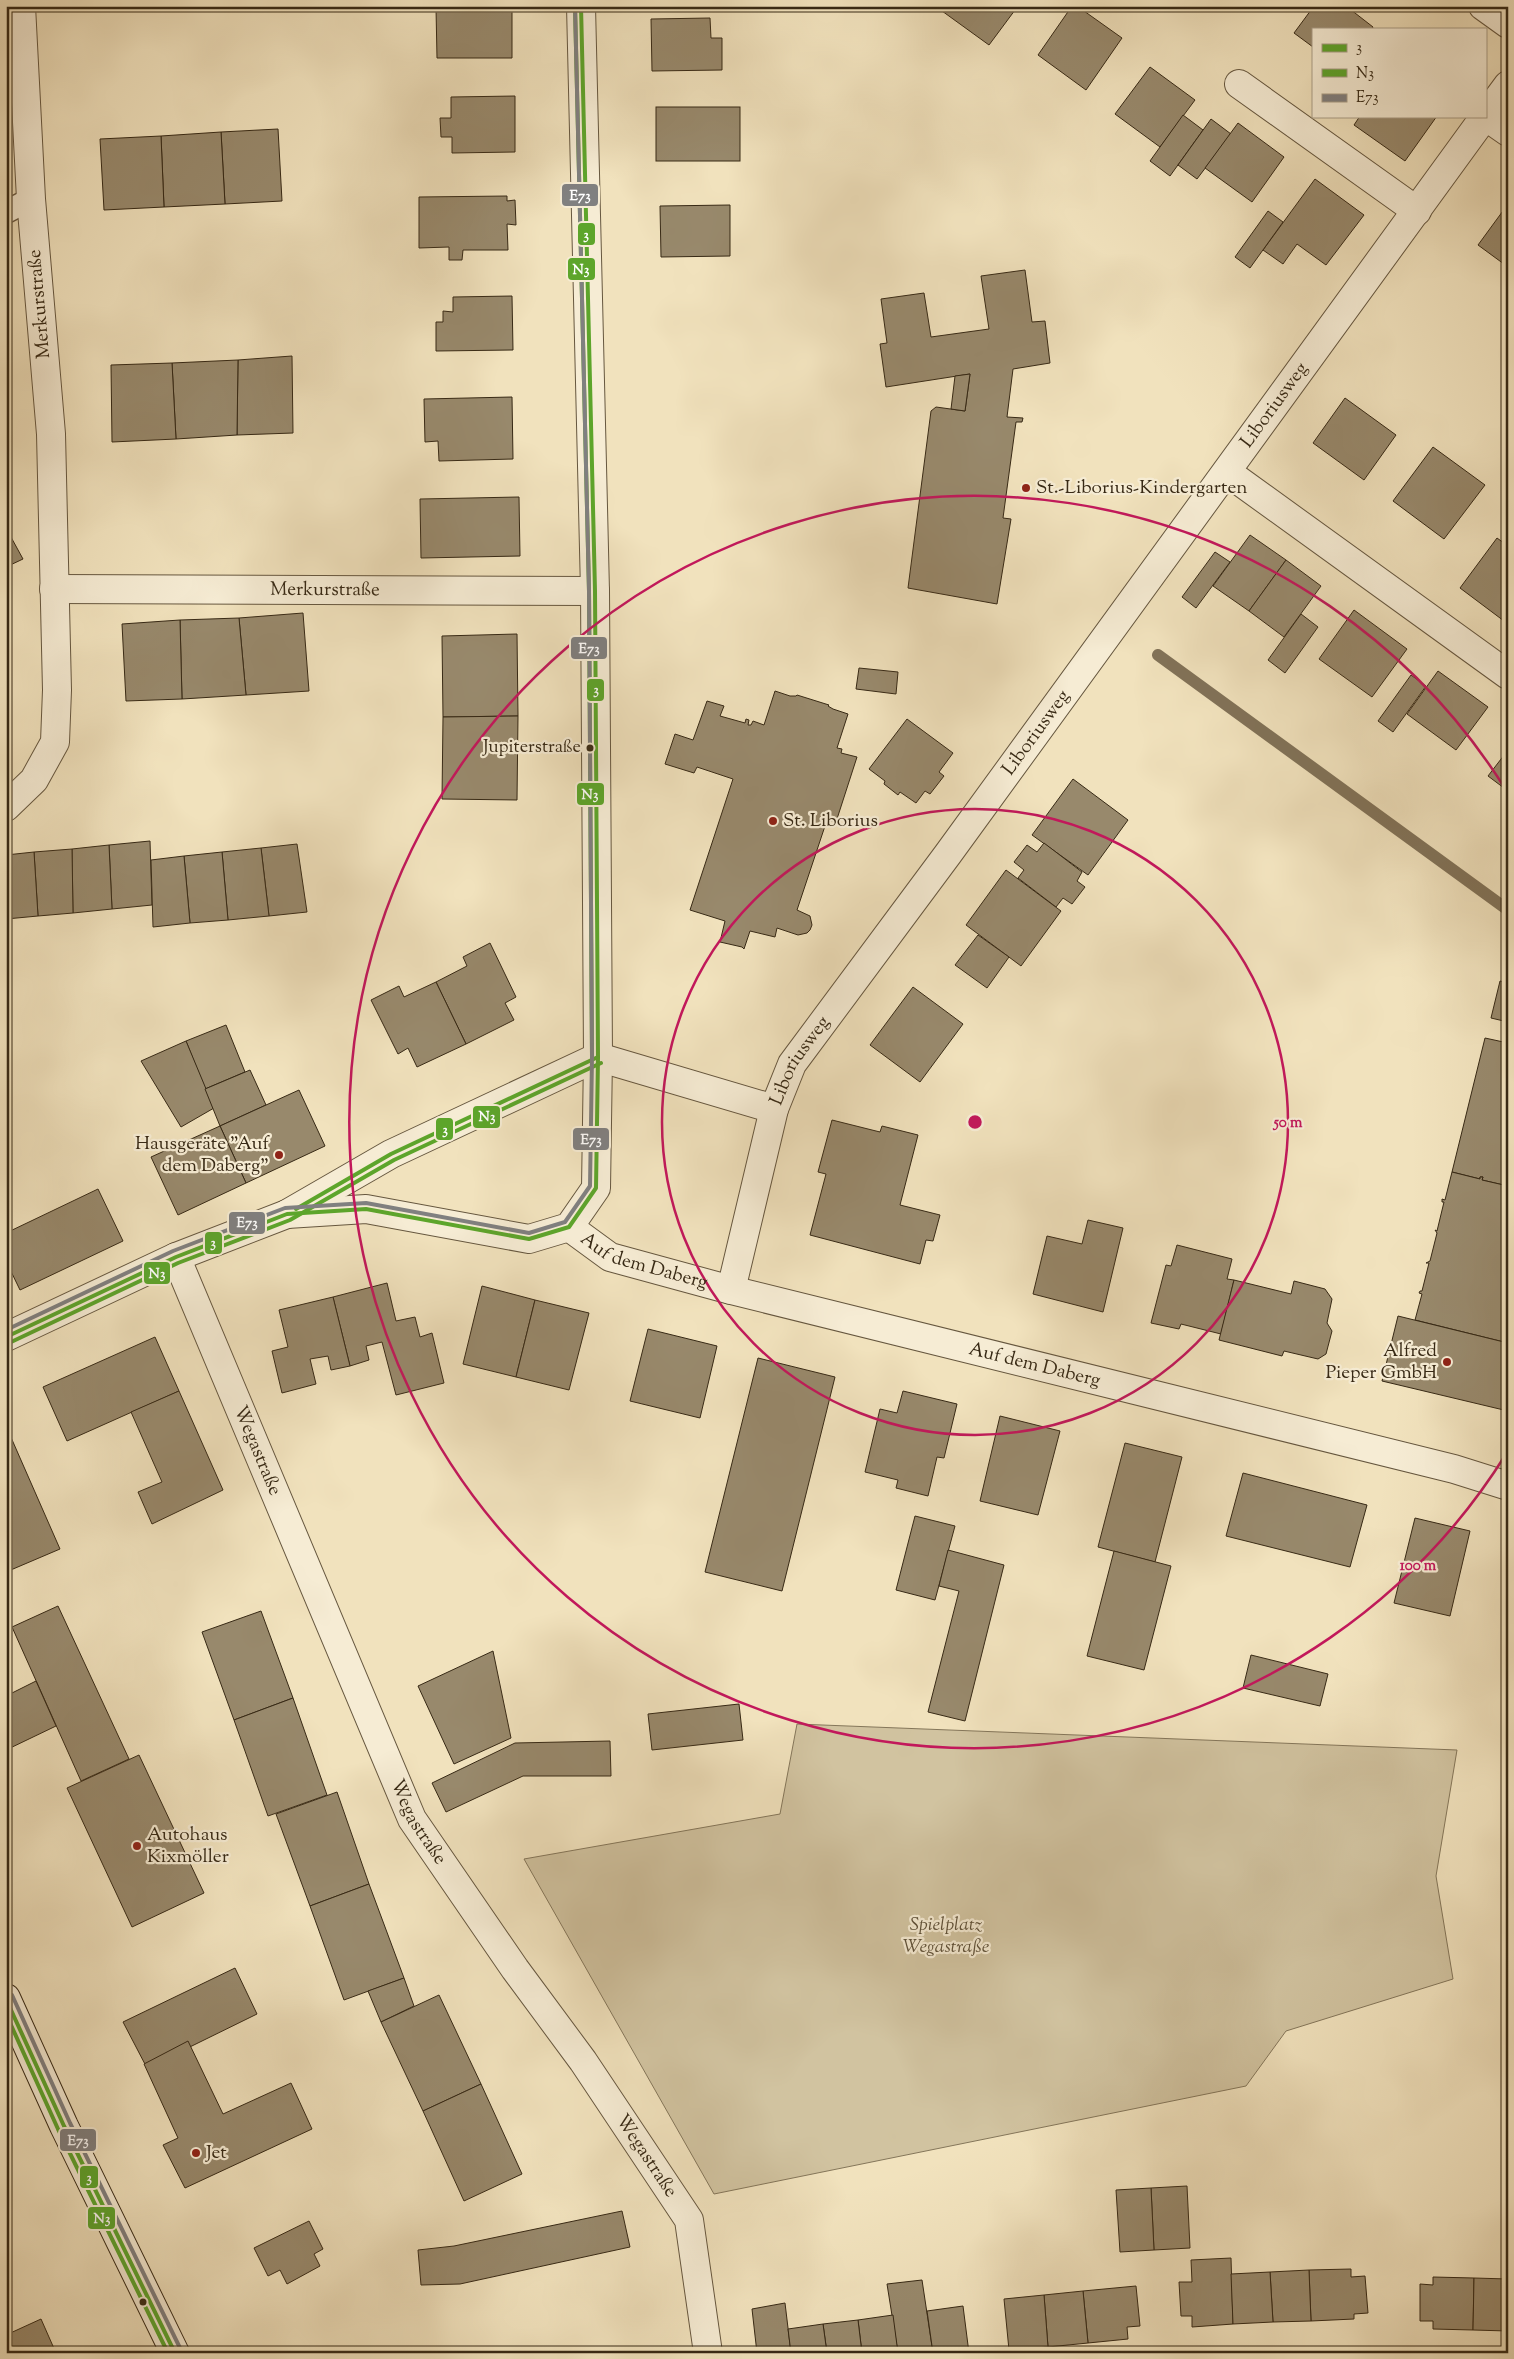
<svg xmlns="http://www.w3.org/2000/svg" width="1514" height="2359" viewBox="0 0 1514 2359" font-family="'Sorts Mill Goudy',serif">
  <rect width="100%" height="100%" fill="#f1e2bd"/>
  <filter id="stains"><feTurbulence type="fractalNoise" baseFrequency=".004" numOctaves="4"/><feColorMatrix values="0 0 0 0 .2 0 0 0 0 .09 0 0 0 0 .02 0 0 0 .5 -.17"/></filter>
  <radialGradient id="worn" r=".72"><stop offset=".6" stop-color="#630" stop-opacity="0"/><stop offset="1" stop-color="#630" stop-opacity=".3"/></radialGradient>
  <path fill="#d1c3a0" stroke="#84765a" d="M797 1724 1457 1750 1436 1876 1453 1979 1286 2031 1246 2086 714 2194 524 1859 780 1814Z"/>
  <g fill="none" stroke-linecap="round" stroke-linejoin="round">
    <path stroke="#817258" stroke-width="12" d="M1158 655 1508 910"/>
  </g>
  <g fill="#98896c" stroke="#372915">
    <path d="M945 6H1018L989 45 942 11Z"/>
    <path d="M1072 6H1077L1122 38 1086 90 1038 55Z"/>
    <path d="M1314 6H1346L1373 27 1372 29H1313V47L1294 33Z"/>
    <path d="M512 7V58H437L436 8Z"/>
    <path d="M710 18 711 38H722V70L652 71 651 19Z"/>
    <path d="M1150 67 1195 100 1160 147 1115 114Z"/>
    <path d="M515 96V152L452 153V137H441L440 118H451V97Z"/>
    <rect x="656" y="107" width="84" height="54"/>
    <path d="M1183 115 1203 130 1170 176 1150 161Z"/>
    <path d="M1360 116H1437L1405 161 1354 125Z"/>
    <path d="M1211 119 1231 134 1197 179 1178 165Z"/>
    <path d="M1238 123 1284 157 1252 202 1205 168Z"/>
    <path d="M278 129 282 201 225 204 221 132Z"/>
    <path d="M221 132 225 204 164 207 161 136Z"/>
    <path d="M161 136 164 207 104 210 100 139Z"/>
    <path d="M1315 179 1364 215 1326 265 1297 244 1283 264 1263 250Z"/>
    <path d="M507 196V201L515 200 516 225 507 224 508 250H463L462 260H449V247L419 248V197Z"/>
    <path d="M1508 204V267L1478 245Z"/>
    <path d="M730 205V256L661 257 660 206Z"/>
    <path d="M1268 211 1283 222 1250 268 1235 257Z"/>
    <path d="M1025 270 1032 322 1045 321 1050 363 1013 369 1007 417 1023 418 1022 422H1016L1003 518 1011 519 997 604 908 588 931 411 936 407 965 411 970 374 886 387 880 344 887 343 881 299 924 293 931 337 989 329 981 276Z"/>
    <path d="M512 296 513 350 436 351V322H443V311L453 312V297Z"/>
    <path d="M292 356 293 433 237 435 238 360Z"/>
    <path d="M238 360 237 435 176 439 172 363Z"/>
    <path d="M172 363 176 439 112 442 111 365Z"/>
    <path d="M970 374 965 411 951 409 955 376Z"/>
    <path d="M512 397 513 459 439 461 438 441 425 442 424 399Z"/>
    <path d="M1345 398 1396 435 1364 480 1313 443Z"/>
    <path d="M1433 447 1485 485 1444 539 1393 501Z"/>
    <path d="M519 497 520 556 421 558 420 499Z"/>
    <path d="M6 528 23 559 6 567Z"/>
    <path d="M1250 535 1286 560 1249 611 1213 586Z"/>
    <path d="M1497 538 1508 546V624L1460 588Z"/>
    <path d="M1215 552 1230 562 1196 608 1182 597Z"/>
    <path d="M1286 560 1321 586 1284 637 1249 611Z"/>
    <path d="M1354 610 1407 649 1372 697 1319 659Z"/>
    <path d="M303 613 309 691 246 695 239 618Z"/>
    <path d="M1301 614 1318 627 1285 673 1268 660Z"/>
    <path d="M239 618 246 695 182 699 180 620Z"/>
    <path d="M180 620 182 699 126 701 122 624Z"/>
    <path d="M517 634 518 716 443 717 442 636Z"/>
    <path d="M859 668 898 672 896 694 856 689Z"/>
    <path d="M1438 671 1488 707 1456 750 1407 714Z"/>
    <path d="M1411 675 1426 686 1393 732 1378 721Z"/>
    <path d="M775 691 790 696H796L797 695 829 705 828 706 833 709 848 714 837 748 842 749 841 753 857 757 836 822 827 820 797 910 810 916 812 925 810 930 807 933 798 935 777 928 775 937 750 931 744 949 742 947 720 942 725 921 690 910 733 779 697 767 694 773 665 764 675 734 693 740 707 701 724 706 720 716 745 723 746 719 749 720 748 725H751L753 721 764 725Z"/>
    <path d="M518 716 517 800 442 799 443 717Z"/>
    <path d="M907 719 953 753 939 772 944 776 930 794 925 791 916 803 900 792 898 795 884 784 885 781 869 769Z"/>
    <path d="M1508 750V791L1488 776Z"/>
    <path d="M1073 779 1128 820 1088 875 1032 835Z"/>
    <path d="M150 841 152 905 112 909 109 845Z"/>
    <path d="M1044 843 1082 872 1077 881 1085 887 1072 904 1063 898 1056 907 1018 878 1024 870 1014 862 1027 845 1037 852Z"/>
    <path d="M297 844 307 912 269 916 261 848Z"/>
    <path d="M109 845 112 909 73 913 72 849Z"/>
    <path d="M261 848 269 916 228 920 222 852Z"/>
    <path d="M72 849 73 913 38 916 34 852Z"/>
    <path d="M34 852 38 916 6 919V855Z"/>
    <path d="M222 852 228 920 190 923 184 856Z"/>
    <path d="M184 856 190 923 153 927 151 860Z"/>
    <path d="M1006 870 1061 911 1021 966 966 925Z"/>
    <path d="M978 935 1009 957 987 988 955 965Z"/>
    <path d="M490 943 516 997 505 1003 514 1020 466 1044 436 982 467 966 463 957Z"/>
    <path d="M1500 981 1508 983V1022L1491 1018Z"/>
    <path d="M436 982 466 1044 417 1067 408 1048 398 1054 371 1000 399 986 404 997Z"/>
    <path d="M913 987 963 1024 920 1082 870 1045Z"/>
    <path d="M226 1025 245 1072 205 1089 186 1041Z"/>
    <path d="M1485 1038 1508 1043V1186L1482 1180 1483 1177H1480V1179L1452 1172Z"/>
    <path d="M186 1041 214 1108 181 1127 141 1061Z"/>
    <path d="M250 1070 266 1105 220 1126 205 1089Z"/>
    <path d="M299 1090 325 1146 246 1183 220 1126Z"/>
    <path d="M832 1120 880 1132 882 1126 918 1135 900 1205 940 1215 933 1241 926 1240 920 1264 810 1235 826 1174 818 1172Z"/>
    <path d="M220 1126 246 1183 178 1215 151 1157Z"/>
    <path d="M1452 1172 1480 1179V1177H1483L1482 1180 1508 1186V1343L1415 1320 1422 1294 1419 1293 1420 1291H1422L1429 1263H1426L1430 1261 1437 1233 1435 1230 1437 1231 1444 1202H1442V1199L1445 1200Z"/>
    <path d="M98 1189 123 1241 20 1290 6 1261V1233Z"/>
    <path d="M1088 1220 1123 1228 1103 1312 1033 1294 1047 1236 1082 1244Z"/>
    <path d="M1177 1245 1232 1259 1227 1279 1234 1280 1221 1334 1181 1324 1179 1329 1151 1323 1166 1265 1171 1266Z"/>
    <path d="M1234 1280 1291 1294 1294 1281 1325 1289 1332 1299 1327 1323 1332 1331 1326 1354 1318 1359 1284 1351 1282 1356 1219 1340Z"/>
    <path d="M387 1283 396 1321 415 1317 420 1337 432 1333 444 1383 396 1395 382 1342 366 1346 369 1360 350 1366 333 1297Z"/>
    <path d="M482 1286 535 1300 516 1377 463 1364Z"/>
    <path d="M333 1297 350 1366 331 1370 328 1356 310 1359 316 1384 282 1393 272 1351 288 1347 279 1310Z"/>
    <path d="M535 1300 589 1313 569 1390 516 1377Z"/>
    <path d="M1398 1316 1508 1343V1411L1382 1381Z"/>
    <path d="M648 1329 717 1346 700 1418 630 1401Z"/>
    <path d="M155 1337 179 1391 67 1441 43 1387Z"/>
    <path d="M758 1358 835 1377 782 1591 705 1572Z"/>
    <path d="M179 1391 223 1490 152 1524 138 1492 162 1482 131 1412Z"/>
    <path d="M903 1391 957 1404 944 1458 937 1457 928 1496 896 1488 898 1480 865 1472 880 1409 897 1413Z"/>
    <path d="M1000 1416 1060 1431 1038 1515 980 1501Z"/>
    <path d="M6 1426 60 1549 6 1572Z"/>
    <path d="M1125 1443 1182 1457 1155 1562 1098 1547Z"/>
    <path d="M1243 1473 1367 1505 1350 1567 1226 1536Z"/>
    <path d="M915 1516 955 1526 935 1600 896 1590Z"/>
    <path d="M1415 1518 1470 1531 1450 1616 1394 1603Z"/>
    <path d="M948 1550 1004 1565 965 1721 928 1712 959 1591 939 1586Z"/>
    <path d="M1114 1551 1171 1566 1144 1670 1087 1656Z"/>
    <path d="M58 1606 129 1759 81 1781 12 1627Z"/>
    <path d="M261 1611 293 1698 234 1720 202 1632Z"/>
    <path d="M493 1651 511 1738 454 1764 418 1686Z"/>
    <path d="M1251 1655 1328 1674 1320 1706 1243 1688Z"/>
    <path d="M36 1681 56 1726 6 1750V1696Z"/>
    <path d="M293 1698 327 1795 268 1816 234 1720Z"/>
    <path d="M739 1704 743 1740 652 1750 648 1714Z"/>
    <path d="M610 1741 611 1776H523L446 1812 432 1783 515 1743Z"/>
    <path d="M139 1755 204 1893 132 1927 67 1788Z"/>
    <path d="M337 1792 369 1884 310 1906 276 1814Z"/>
    <path d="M369 1884 404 1978 344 2000 310 1906Z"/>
    <path d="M235 1968 257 2014 147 2068 123 2022Z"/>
    <path d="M404 1978 414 2006 381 2022 368 1991Z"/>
    <path d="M439 1995 481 2084 423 2111 381 2022Z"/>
    <path d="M188 2041 223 2114 291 2083 312 2129 185 2188 163 2145 178 2138 144 2064Z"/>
    <path d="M481 2084 522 2174 464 2201 423 2111Z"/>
    <path d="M1187 2186 1190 2248 1154 2250 1151 2188Z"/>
    <path d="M1151 2188 1154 2250 1120 2252 1116 2190Z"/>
    <path d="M622 2211 630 2247 460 2284 421 2285 418 2250 454 2246Z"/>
    <path d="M309 2221 323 2249 314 2254 320 2266 287 2284 280 2270 268 2276 254 2248Z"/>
    <path d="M6 2235 11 2245 6 2247Z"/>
    <path d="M6 2252 11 2262 6 2264Z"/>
    <path d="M1231 2258 1233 2324 1192 2327V2316H1181L1179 2282H1192L1191 2260Z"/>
    <path d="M1351 2269V2277L1365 2276 1368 2313 1354 2314V2319L1311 2321 1309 2270Z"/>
    <path d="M1309 2270 1311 2321 1273 2322 1270 2272Z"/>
    <path d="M1270 2272 1273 2322 1233 2324 1231 2274Z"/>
    <path d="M1433 2277 1474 2278 1473 2330 1433 2329V2321H1420V2284L1433 2285Z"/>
    <path d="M1474 2278 1508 2279V2331L1473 2330Z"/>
    <path d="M922 2280 933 2353H898L887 2284Z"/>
    <path d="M1136 2286 1140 2326 1127 2327 1128 2339 1088 2343 1083 2291Z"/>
    <path d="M1083 2291 1088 2343 1048 2347 1044 2295Z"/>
    <path d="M1044 2295 1048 2347 1009 2350 1004 2299Z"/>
    <path d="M785 2303 791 2353H757L752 2309Z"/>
    <path d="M963 2306 969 2353H933L927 2311Z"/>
    <path d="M893 2315 898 2353H862L858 2320Z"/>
    <path d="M41 2319 56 2353H6V2335Z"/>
    <path d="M858 2320 862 2353H827L823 2324Z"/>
    <path d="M823 2324 827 2353H791L788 2329Z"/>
  </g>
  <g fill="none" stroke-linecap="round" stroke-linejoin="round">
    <g stroke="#66573f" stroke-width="25">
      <path id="lane" d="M6 212 31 199"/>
    </g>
    <g stroke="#66573f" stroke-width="30">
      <g id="street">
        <path d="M1483 6 1508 24"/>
        <path d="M1239 84 1417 211"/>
        <path d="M1508 85 1485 116 1508 132"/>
        <path d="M1227 472 1508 675"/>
        <path id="s1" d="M54 589 595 591"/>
        <path d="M6 807 34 780 55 742 57 690 51 434 31 199 21 6"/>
        <path d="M287 1214 366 1209 529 1239 569 1227 596 1188 598 1057 595 591 581 6"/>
        <path id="s2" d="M569 1227 610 1257 731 1290 1454 1469 1508 1486"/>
        <path id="s3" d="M176 1257 412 1819 515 1969 583 2061 689 2220 708 2353"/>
        <path id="s4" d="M731 1290 774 1109 792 1064 948 854 1485 116"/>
        <path d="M6 1337 176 1257 287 1214 391 1154 598 1057 774 1109"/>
      </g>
    </g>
    <g stroke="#372915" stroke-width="30">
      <path id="secondary" d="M6 1998 64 2126 175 2353"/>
    </g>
    <use href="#lane" stroke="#f6ecd4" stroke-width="22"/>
    <use href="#street" stroke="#f6ecd4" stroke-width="28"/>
    <use href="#secondary" stroke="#f6ecd4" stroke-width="28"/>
    <g stroke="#f6ecd4" stroke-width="8">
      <g id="bus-1">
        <path d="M296 1209 391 1154 598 1057"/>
        <path d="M6 1337 176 1257 287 1214 366 1209 529 1239 569 1227 596 1188 598 1057 595 591 581 6"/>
        <path d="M6 1999 64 2126 175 2353"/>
      </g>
    </g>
    <g stroke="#f6ecd4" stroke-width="8">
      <g id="bus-2">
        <path d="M575 6 589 591 592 1057"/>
        <path d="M9 1343 178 1263 290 1220 394 1160 601 1063"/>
        <path d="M6 2014 58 2129 168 2353"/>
      </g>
    </g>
    <g stroke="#f6ecd4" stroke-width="8">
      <g id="bus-3">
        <path d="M6 1330 173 1251 285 1208 366 1203 529 1233 565 1222 590 1186 592 1057 589 591 575 6"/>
        <path d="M12 1995 70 2123 181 2350"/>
      </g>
    </g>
    <use href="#bus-1" stroke="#5da52b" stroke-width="4"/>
    <use href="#bus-2" stroke="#5da52b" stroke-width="4"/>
    <use href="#bus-3" stroke="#808080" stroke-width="4"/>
  </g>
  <g fill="none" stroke="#c2185b" stroke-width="2.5">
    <circle cx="975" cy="1122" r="313"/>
    <path d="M1506 1454A626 626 0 1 1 1506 790"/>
  </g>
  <g fill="#8f2418" stroke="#f6ecd4" stroke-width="2">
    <circle cx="1026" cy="488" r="5"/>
    <circle cx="773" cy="821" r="5"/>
    <circle cx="279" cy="1155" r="5"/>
    <circle cx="1447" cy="1362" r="5"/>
    <circle cx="137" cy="1846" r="5"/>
    <circle cx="196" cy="2153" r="5"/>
  </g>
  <g fill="#372915" stroke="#f6ecd4" stroke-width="2">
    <circle cx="590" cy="748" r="4.5"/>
    <circle cx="143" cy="2302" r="4.5"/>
  </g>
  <g text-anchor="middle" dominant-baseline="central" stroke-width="4.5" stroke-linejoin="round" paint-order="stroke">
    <g font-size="18" fill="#372915" stroke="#f6ecd4" text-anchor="end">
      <text x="581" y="748">Jupiterstraße</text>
    </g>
    <g font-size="19" fill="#372915" stroke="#f6ecd4">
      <text transform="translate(40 304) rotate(-95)">Merkurstraße</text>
      <text stroke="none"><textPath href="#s4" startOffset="1051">Liboriusweg</textPath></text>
      <text stroke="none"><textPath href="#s1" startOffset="271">Merkurstraße</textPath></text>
      <text stroke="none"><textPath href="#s4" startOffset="646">Liboriusweg</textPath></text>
      <text stroke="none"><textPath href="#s4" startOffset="241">Liboriusweg</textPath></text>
      <text stroke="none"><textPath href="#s2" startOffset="84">Auf dem Daberg</textPath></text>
      <text stroke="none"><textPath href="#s2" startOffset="489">Auf dem Daberg</textPath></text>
      <text stroke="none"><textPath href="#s3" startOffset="210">Wegastraße</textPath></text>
      <text stroke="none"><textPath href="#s3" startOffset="615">Wegastraße</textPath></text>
      <text stroke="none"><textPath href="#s3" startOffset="1020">Wegastraße</textPath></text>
    </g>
    <g font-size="19" fill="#372915" stroke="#f6ecd4" text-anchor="start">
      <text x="1036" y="488">St.-Liborius-Kindergarten</text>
      <text x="783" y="821">St. Liborius</text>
      <text x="269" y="1144" text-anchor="end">Hausgeräte "Auf<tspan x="269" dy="22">dem Daberg"</tspan></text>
      <text x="1437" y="1351" text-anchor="end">Alfred<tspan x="1437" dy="22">Pieper GmbH</tspan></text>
      <text x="147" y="1835">Autohaus<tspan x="147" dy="22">Kixmöller</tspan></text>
      <text x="206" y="2153">Jet</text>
    </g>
    <g font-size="19" font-style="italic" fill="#5e5038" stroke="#f6ecd4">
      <text x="946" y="1925">Spielplatz<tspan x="946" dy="22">Wegastraße</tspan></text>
    </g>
  </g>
  <circle cx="975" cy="1122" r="8" fill="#c2185b" stroke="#f6ecd4" stroke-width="2.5"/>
  <g font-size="15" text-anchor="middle" font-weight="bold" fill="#c2185b" stroke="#f6ecd4" stroke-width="4.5" stroke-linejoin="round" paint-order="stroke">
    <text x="1288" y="1127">50 m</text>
    <text x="1418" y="1570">100 m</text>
  </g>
  <g stroke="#f6ecd4" stroke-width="2">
    <rect x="561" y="183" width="38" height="24" rx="5" fill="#808080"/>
    <rect x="577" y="222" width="19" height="24" rx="5" fill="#5da52b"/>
    <rect x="567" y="257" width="29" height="24" rx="5" fill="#5da52b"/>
    <rect x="570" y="636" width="38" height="24" rx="5" fill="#808080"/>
    <rect x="586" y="678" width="19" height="24" rx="5" fill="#5da52b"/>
    <rect x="576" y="782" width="29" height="24" rx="5" fill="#5da52b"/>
    <rect x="472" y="1105" width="29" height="24" rx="5" fill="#5da52b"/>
    <rect x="435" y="1117" width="19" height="24" rx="5" fill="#5da52b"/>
    <rect x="572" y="1127" width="38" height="24" rx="5" fill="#808080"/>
    <rect x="228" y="1211" width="38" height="24" rx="5" fill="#808080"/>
    <rect x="204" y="1231" width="19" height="24" rx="5" fill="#5da52b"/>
    <rect x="143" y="1261" width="28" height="24" rx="5" fill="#5da52b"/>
    <rect x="59" y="2128" width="38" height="24" rx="5" fill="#808080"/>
    <rect x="79" y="2165" width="20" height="24" rx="5" fill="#5da52b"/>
    <rect x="87" y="2206" width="29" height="24" rx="5" fill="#5da52b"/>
  </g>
  <g font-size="14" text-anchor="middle" font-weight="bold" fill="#fff">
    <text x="580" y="200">E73</text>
    <text x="586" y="239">3</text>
    <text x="581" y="274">N3</text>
    <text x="589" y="653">E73</text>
    <text x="596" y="694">3</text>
    <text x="590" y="799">N3</text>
    <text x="487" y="1121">N3</text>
    <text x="445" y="1134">3</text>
    <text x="591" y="1144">E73</text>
    <text x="247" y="1227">E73</text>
    <text x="213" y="1247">3</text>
    <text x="157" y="1278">N3</text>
    <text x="78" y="2145">E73</text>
    <text x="89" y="2182">3</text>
    <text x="102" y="2223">N3</text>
  </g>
  <rect width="1514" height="2359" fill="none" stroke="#f1e2bd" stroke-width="25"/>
  <rect x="8" y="8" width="1499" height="2344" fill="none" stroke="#372915" stroke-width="2.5"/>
  <rect x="12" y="12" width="1489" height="2334" fill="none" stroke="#372915"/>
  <rect x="1312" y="28" width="175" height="90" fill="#f6ecd4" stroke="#aa9e88"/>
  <rect x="1322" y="44" width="25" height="8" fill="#5da52b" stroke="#aa9e88"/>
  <text x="1356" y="52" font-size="15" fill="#372915">3</text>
  <rect x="1322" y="69" width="25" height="8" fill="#5da52b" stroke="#aa9e88"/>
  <text x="1356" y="78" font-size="15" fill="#372915">N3</text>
  <rect x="1322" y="94" width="25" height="8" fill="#808080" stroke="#aa9e88"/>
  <text x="1356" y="102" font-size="15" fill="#372915">E73</text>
  <rect width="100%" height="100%" filter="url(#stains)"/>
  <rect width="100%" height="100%" fill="url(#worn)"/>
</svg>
